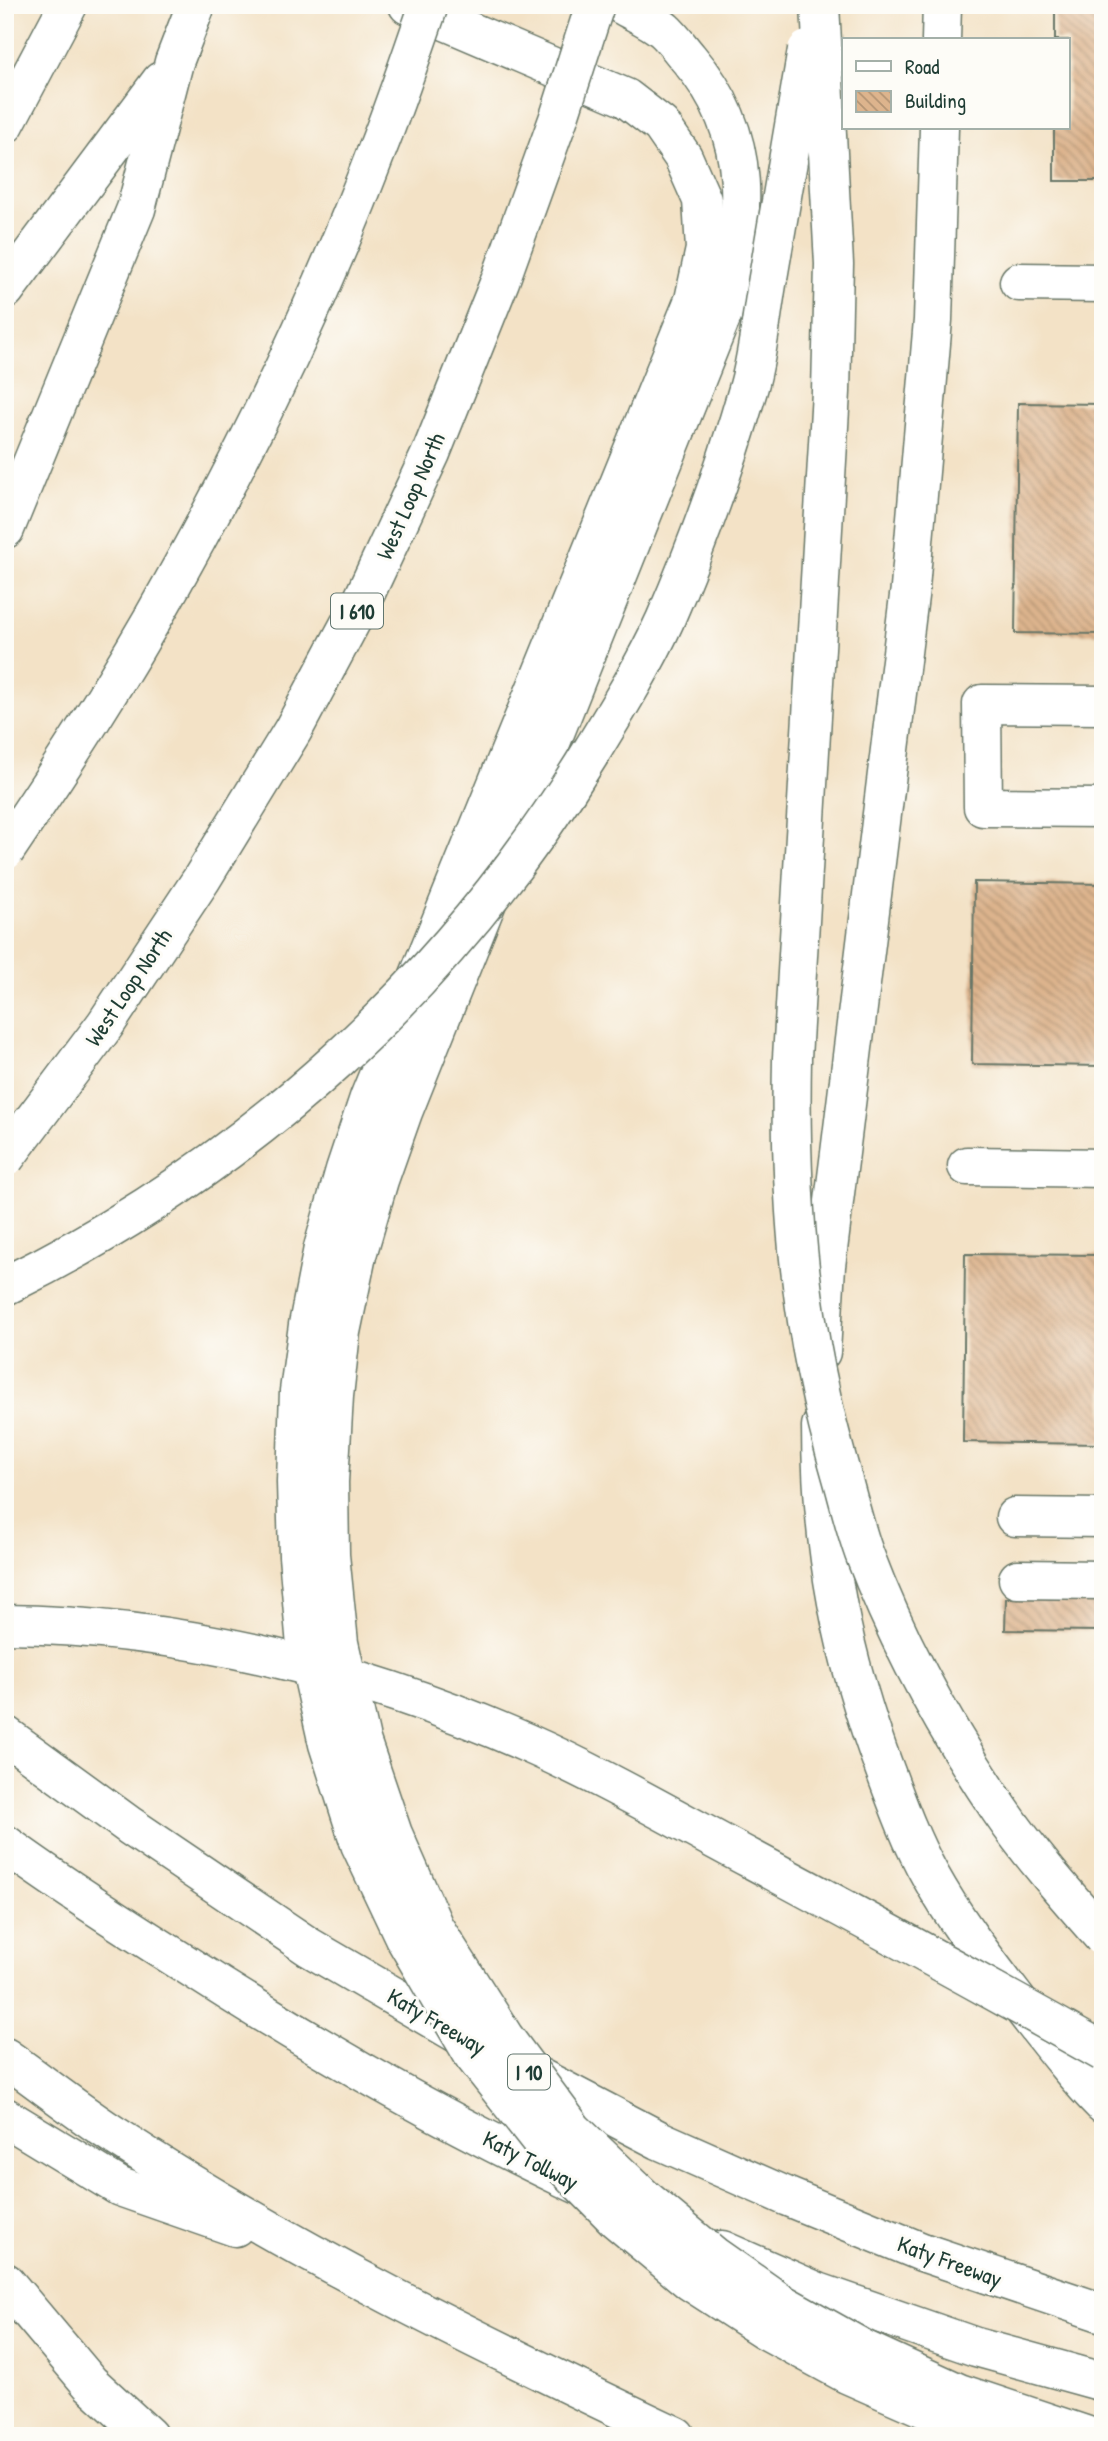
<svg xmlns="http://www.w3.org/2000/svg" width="1108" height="2441" viewBox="0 0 1108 2441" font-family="'Patrick Hand',sans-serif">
  <defs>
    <pattern id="building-back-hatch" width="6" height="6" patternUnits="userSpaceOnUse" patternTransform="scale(1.75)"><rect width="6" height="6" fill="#ddb48d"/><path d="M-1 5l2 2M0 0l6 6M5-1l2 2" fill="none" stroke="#b39474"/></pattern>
  </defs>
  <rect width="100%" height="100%" fill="#fdfcf7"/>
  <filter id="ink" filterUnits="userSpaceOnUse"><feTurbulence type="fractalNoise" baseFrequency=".0143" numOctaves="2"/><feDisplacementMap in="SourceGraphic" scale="14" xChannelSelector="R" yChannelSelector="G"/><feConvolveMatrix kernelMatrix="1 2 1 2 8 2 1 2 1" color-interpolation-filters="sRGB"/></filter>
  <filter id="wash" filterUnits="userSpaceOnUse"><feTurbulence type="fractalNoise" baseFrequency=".00686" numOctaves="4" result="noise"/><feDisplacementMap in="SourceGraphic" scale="28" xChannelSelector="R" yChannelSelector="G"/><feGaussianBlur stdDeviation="1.57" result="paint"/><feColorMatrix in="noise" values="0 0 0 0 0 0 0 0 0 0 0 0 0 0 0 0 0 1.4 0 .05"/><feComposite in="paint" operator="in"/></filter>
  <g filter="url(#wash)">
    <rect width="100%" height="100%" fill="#f3e2c6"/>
    <g id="blocks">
      <g fill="url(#building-back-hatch)">
        <path d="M1055 5H1103V181H1054V128H1068V40H1055Z"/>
        <path d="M1018 403 1103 404V634L1015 633Z"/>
        <path d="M974 882 1103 884V1066L972 1064Z"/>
        <path d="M965 1254 1103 1255V1444L963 1442Z"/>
        <path d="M1006 1598 1103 1599V1631L1005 1630Z"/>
      </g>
    </g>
  </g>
  <g filter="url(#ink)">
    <use href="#blocks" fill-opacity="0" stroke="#697767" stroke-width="2"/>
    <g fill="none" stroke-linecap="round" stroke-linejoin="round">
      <g stroke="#697767" stroke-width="41">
        <g id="minor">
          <path d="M1019 282 1103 283"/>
          <path d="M1103 705 982 704 983 807 1103 808"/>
          <path d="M967 1166 1103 1168"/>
          <path d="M1015 1517 1103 1518"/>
          <path d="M1018 1579 1103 1580"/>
        </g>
      </g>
      <g stroke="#697767" stroke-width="41">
        <g id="highway">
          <path d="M941 40 942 5"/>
          <path d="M5 124 68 5"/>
          <path d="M5 290 161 81"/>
          <path d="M5 529 136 209 174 62 196 5"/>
          <path d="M323 1248 345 1170 369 1098 694 300 705 249 702 200 683 157 661 125 626 98 408 5"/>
          <path d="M357 1255 379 1180 403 1112 723 313C745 219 757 138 689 59 681 50 673 38 664 30 652 20 636 13 622 5"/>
          <path d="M821 1352 826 1266 910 588 933 320 939 128"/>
          <path d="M821 1426C821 1550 842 1657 886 1773 899 1808 912 1843 930 1875 956 1922 989 1964 1021 2006 1047 2039 1073 2074 1103 2104"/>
          <path d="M5 1735 130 1826 309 1947 472 2042"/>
          <path d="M5 1844C64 1887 125 1926 187 1965 313 2046 445 2122 581 2186"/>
          <path d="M5 2057C42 2083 78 2112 117 2137 294 2253 485 2345 676 2436"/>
          <path d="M525 2070 659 2140 788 2197 922 2252 1103 2313"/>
          <path d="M5 2117 120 2187 235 2227"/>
          <path d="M722 2250 818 2292 976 2347 1103 2382"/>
          <path d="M5 2282 90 2383 148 2436"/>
        </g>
      </g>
      <use href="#minor" stroke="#fff" stroke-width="38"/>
      <use href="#highway" stroke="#fff" stroke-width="38"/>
      <g stroke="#697767" stroke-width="41" stroke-linecap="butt">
        <g id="highway-bridge">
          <path d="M820 5 834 264 831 392 792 1058C789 1207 800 1333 842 1477 849 1502 855 1528 864 1553 898 1643 946 1730 1000 1810 1030 1854 1067 1896 1103 1937"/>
          <path d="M5 851C63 765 120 678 171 586 249 447 320 300 377 150 396 102 412 54 429 5"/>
          <path d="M5 1158 105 1025 201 880 293 730 362 601 431 453 500 281 559 117 595 5"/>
          <path d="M323 1248 308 1325 299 1391 296 1482 298 1556 306 1646 328 1744 360 1844 404 1937 473 2055 548 2150 617 2220 690 2281 764 2329 847 2374 947 2418 996 2436"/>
          <path d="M357 1255 341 1332 334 1396 329 1482 330 1555 339 1643 361 1740 393 1834 434 1927 504 2037 573 2130 643 2197 714 2256 781 2303 865 2350 959 2393 1088 2436"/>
          <path d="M5 1286C250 1166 452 981 593 749 618 708 645 664 665 620 698 544 726 466 749 386 759 350 762 310 769 272 782 198 794 124 807 50"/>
          <path d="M5 1624C185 1626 364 1671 527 1743 604 1777 677 1820 751 1859 869 1922 986 1986 1103 2052"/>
        </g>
      </g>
      <use href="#highway-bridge" stroke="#fff" stroke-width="38"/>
    </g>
  </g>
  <g text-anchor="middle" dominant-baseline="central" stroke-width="6" stroke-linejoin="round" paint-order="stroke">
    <g fill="#fdfcf7" stroke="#62766e" stroke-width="2">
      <rect x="331" y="593.5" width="52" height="35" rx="5"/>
      <rect x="508" y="2054.5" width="42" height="35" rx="5"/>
    </g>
    <g font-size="21" font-weight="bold" fill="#1f3d34">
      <text x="357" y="611">I 610</text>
      <text x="529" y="2072">I 10</text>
    </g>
    <g font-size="23" fill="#1f3d34" stroke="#fdfcf7">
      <text transform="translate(410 496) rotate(-66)">West Loop North</text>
      <text transform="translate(128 987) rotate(-56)">West Loop North</text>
      <text transform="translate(437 2021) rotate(30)">Katy Freeway</text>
      <text transform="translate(531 2160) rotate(27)">Katy Tollway</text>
      <text transform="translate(950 2261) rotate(20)">Katy Freeway</text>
    </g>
  </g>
  <rect width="1108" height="2441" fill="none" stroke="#fdfcf7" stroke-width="28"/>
  <rect x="842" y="38" width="228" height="91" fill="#fdfcf7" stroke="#a4b0a9" stroke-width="2"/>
  <rect x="856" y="61" width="35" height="10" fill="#ffffff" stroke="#a4b0a9" stroke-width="2"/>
  <text x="905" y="74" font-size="21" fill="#1f3d34">Road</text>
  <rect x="856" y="91" width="35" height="21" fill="url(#building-back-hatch)" stroke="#a4b0a9" stroke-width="2"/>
  <text x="905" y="108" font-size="21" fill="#1f3d34">Building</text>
</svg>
